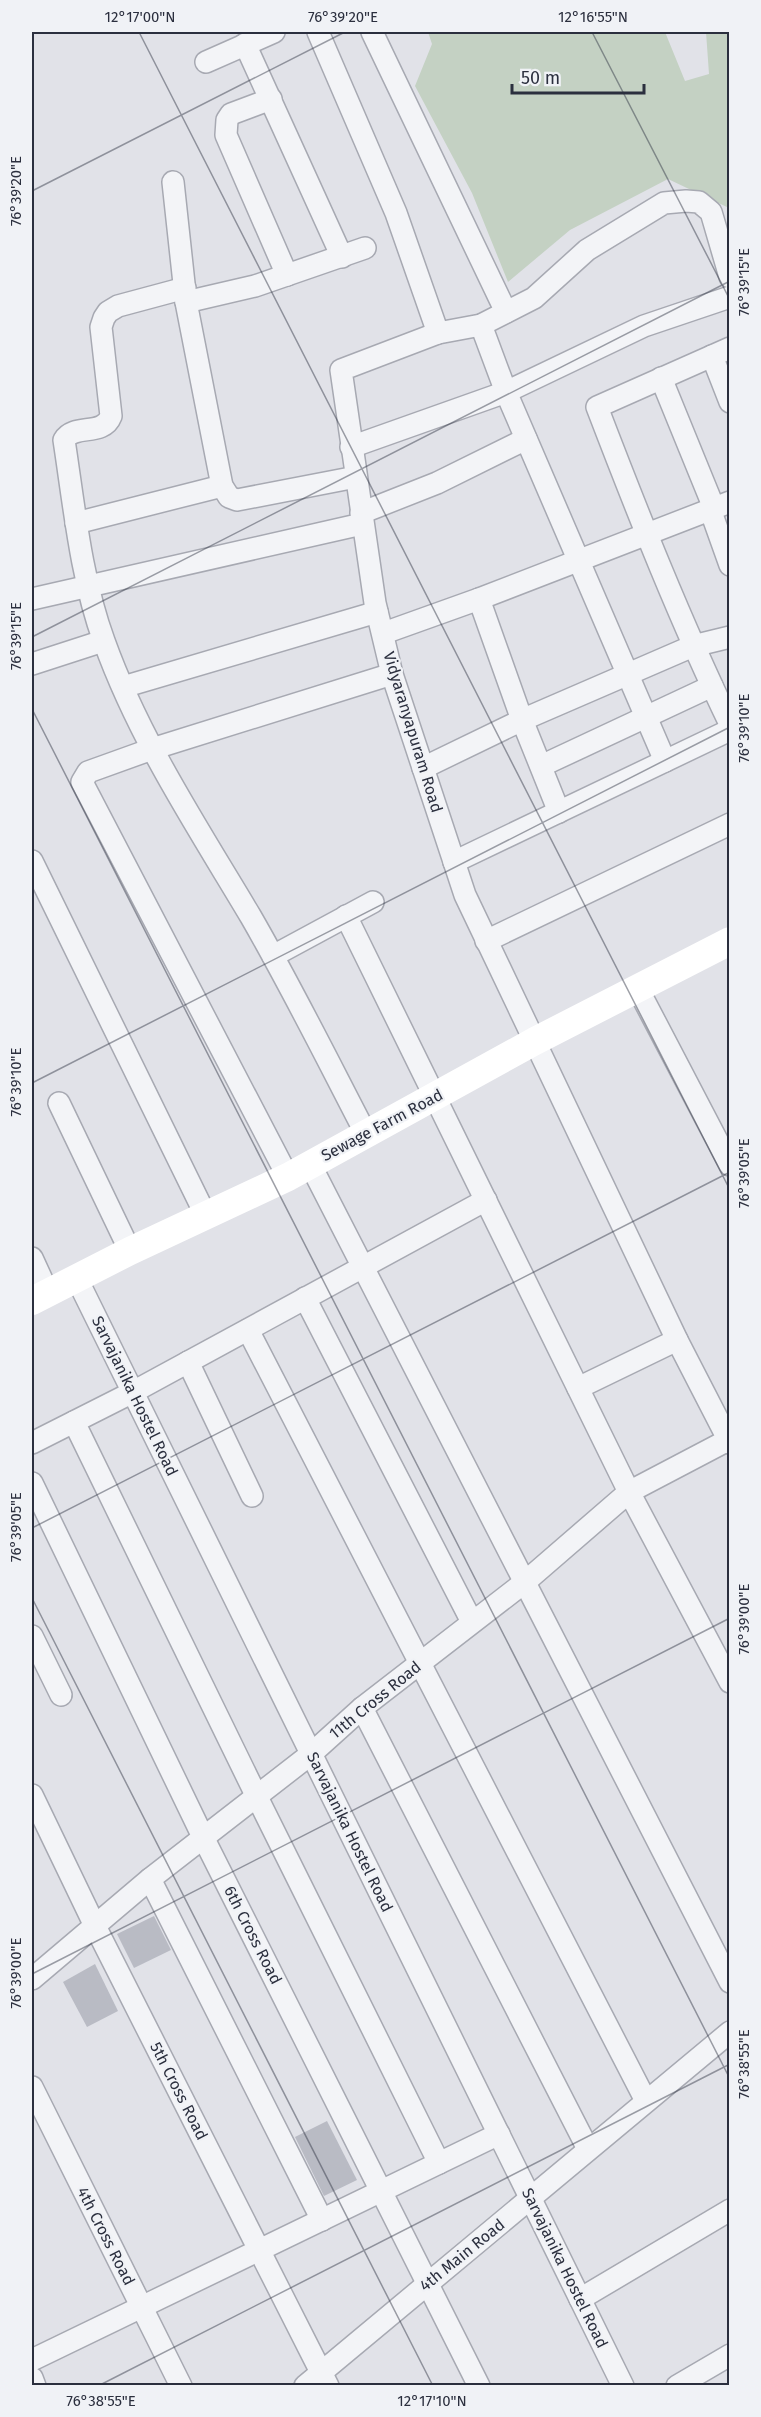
<svg xmlns="http://www.w3.org/2000/svg" width="761" height="2417" viewBox="0 0 761 2417" font-family="'Fira Sans',sans-serif">
  <rect width="100%" height="100%" fill="#e1e2e8"/>
  <path fill="#c4d1c3" d="M428 32H665L685 81 709 74 706 32H729V208L668 179 570 230 508 282 472 193 415 86 432 44Z"/>
  <g fill="#b9bbc4">
    <path d="M154 1916 171 1950 134 1968 117 1934Z"/>
    <path d="M95 1964 118 2011 87 2027 63 1982Z"/>
    <path d="M327 2121 357 2180 324 2196 295 2137Z"/>
  </g>
  <g fill="none" stroke-linecap="round" stroke-linejoin="round">
    <g stroke="#a7a9b2" stroke-width="24">
      <g id="street">
        <path d="M318 32 396 213 438 333"/>
        <path d="M372 32 506 312"/>
        <path d="M245 44 342 257"/>
        <path d="M206 62 274 32"/>
        <path d="M271 99 231 114 227 120 226 135 287 275"/>
        <path d="M173 182 186 302 222 486 229 497 237 500 356 477"/>
        <path d="M730 277 711 212 699 202 686 201 664 203 587 250 534 298 481 325 438 333 341 370 375 603 392 674 465 895 677 1340 730 1443"/>
        <path d="M185 288 118 306 108 312 104 318 101 327 111 416C103 437 74 423 64 440 74 505 81 579 104 641 139 739 198 828 251 917 292 988 328 1061 366 1134"/>
        <path d="M186 302 255 286 365 248"/>
        <path d="M481 325 506 392 665 761"/>
        <path d="M730 348 597 407C638 514 680 620 730 724"/>
        <path d="M712 356 730 402"/>
        <path d="M661 378 714 508"/>
        <path d="M351 447 506 392 644 326 730 297"/>
        <path d="M710 509 730 565"/>
        <path d="M361 513 437 483 526 439"/>
        <path d="M76 523 222 486"/>
        <path d="M32 599 362 524"/>
        <path d="M479 599 522 720 559 812"/>
        <path d="M384 633 479 599 730 502"/>
        <path d="M32 664 103 641"/>
        <path d="M123 687 377 612"/>
        <path d="M541 766 712 686"/>
        <path d="M423 768 522 720 693 646 730 637"/>
        <path d="M32 861 206 1216"/>
        <path d="M454 862 730 730"/>
        <path d="M346 916 629 1492 730 1682"/>
        <path d="M486 941 730 824"/>
        <path d="M273 956 373 902"/>
        <path d="M638 989 730 1165"/>
        <path d="M59 1103 130 1251"/>
        <path d="M310 1164 730 1982"/>
        <path d="M288 1177 82 782 88 772 152 749 392 674"/>
        <path d="M32 1258 48 1293"/>
        <path d="M77 1279 623 2386"/>
        <path d="M305 1298 472 1622"/>
        <path d="M248 1330 646 2101"/>
        <path d="M188 1362 252 1496"/>
        <path d="M578 1388 677 1340"/>
        <path d="M74 1422 256 1795 439 2163"/>
        <path d="M32 1443 133 1392 486 1200"/>
        <path d="M32 1483 203 1837 479 2386"/>
        <path d="M32 1636 61 1695"/>
        <path d="M362 1708 588 2149"/>
        <path d="M32 1795 95 1926 328 2386"/>
        <path d="M150 1879 322 2220"/>
        <path d="M32 1979 150 1879 311 1754 362 1708 525 1582 629 1492 730 1439"/>
        <path d="M32 2087 181 2386"/>
        <path d="M580 2299 730 2210"/>
        <path d="M32 2360 499 2134"/>
        <path d="M32 2378 35 2386"/>
        <path d="M305 2386 730 2032"/>
        <path d="M677 2386 730 2355"/>
      </g>
    </g>
    <use href="#street" stroke="#f3f4f7" stroke-width="21"/>
    <path stroke="#fff" stroke-width="28" d="M32 1301 130 1251 288 1177 535 1041 730 941"/>
  </g>
  <path fill="none" stroke="#2b2f3e" stroke-width="1.5" stroke-opacity="0.45" d="M139 32 730 1190M592 32 730 300M32 191 345 32M32 637 730 281M32 709 730 2079M32 1083 730 727M32 1528 730 1172M32 1598 433 2386M32 1974 730 1618M98 2386 730 2064"/>
  <g text-anchor="middle" dominant-baseline="central" stroke-width="4.5" stroke-linejoin="round" paint-order="stroke">
    <g font-size="16" fill="#2b2f3e" stroke="#f0f2f6">
      <text transform="translate(413 732) rotate(73)">Vidyaranyapuram Road</text>
      <text transform="translate(382 1125) rotate(-28)">Sewage Farm Road</text>
      <text transform="translate(135 1396) rotate(64)">Sarvajanika Hostel Road</text>
      <text transform="translate(375 1700) rotate(-39)">11th Cross Road</text>
      <text transform="translate(350 1832) rotate(64)">Sarvajanika Hostel Road</text>
      <text transform="translate(253 1935) rotate(63)">6th Cross Road</text>
      <text transform="translate(179 2091) rotate(63)">5th Cross Road</text>
      <text transform="translate(106 2236) rotate(63)">4th Cross Road</text>
      <text transform="translate(462 2255) rotate(-39)">4th Main Road</text>
      <text transform="translate(565 2268) rotate(64)">Sarvajanika Hostel Road</text>
    </g>
  </g>
  <rect width="761" height="2417" fill="none" stroke="#f0f2f6" stroke-width="66"/>
  <path d="M512 84v9h132v-9" fill="none" stroke="#2b2f3e" stroke-width="3"/>
  <text x="521" y="84" font-size="18" fill="#2b2f3e" stroke="#f0f2f6" stroke-width="4.5" paint-order="stroke">50 m</text>
  <rect x="33" y="33" width="695" height="2351" fill="none" stroke="#2b2f3e" stroke-width="2"/>
  <g font-size="15" text-anchor="middle" fill="#2b2f3e">
    <text x="140" y="22">12°17'00"N</text>
    <text x="343" y="22">76°39'20"E</text>
    <text x="593" y="22">12°16'55"N</text>
    <text transform="translate(16 191) rotate(-90)" y="5">76°39'20"E</text>
    <text transform="translate(744 282) rotate(-90)" y="5">76°39'15"E</text>
    <text transform="translate(16 636) rotate(-90)" y="5">76°39'15"E</text>
    <text transform="translate(744 728) rotate(-90)" y="5">76°39'10"E</text>
    <text transform="translate(16 1082) rotate(-90)" y="5">76°39'10"E</text>
    <text transform="translate(744 1173) rotate(-90)" y="5">76°39'05"E</text>
    <text transform="translate(16 1527) rotate(-90)" y="5">76°39'05"E</text>
    <text transform="translate(744 1619) rotate(-90)" y="5">76°39'00"E</text>
    <text transform="translate(16 1973) rotate(-90)" y="5">76°39'00"E</text>
    <text transform="translate(744 2064) rotate(-90)" y="5">76°38'55"E</text>
    <text x="101" y="2406">76°38'55"E</text>
    <text x="432" y="2406">12°17'10"N</text>
  </g>
</svg>
